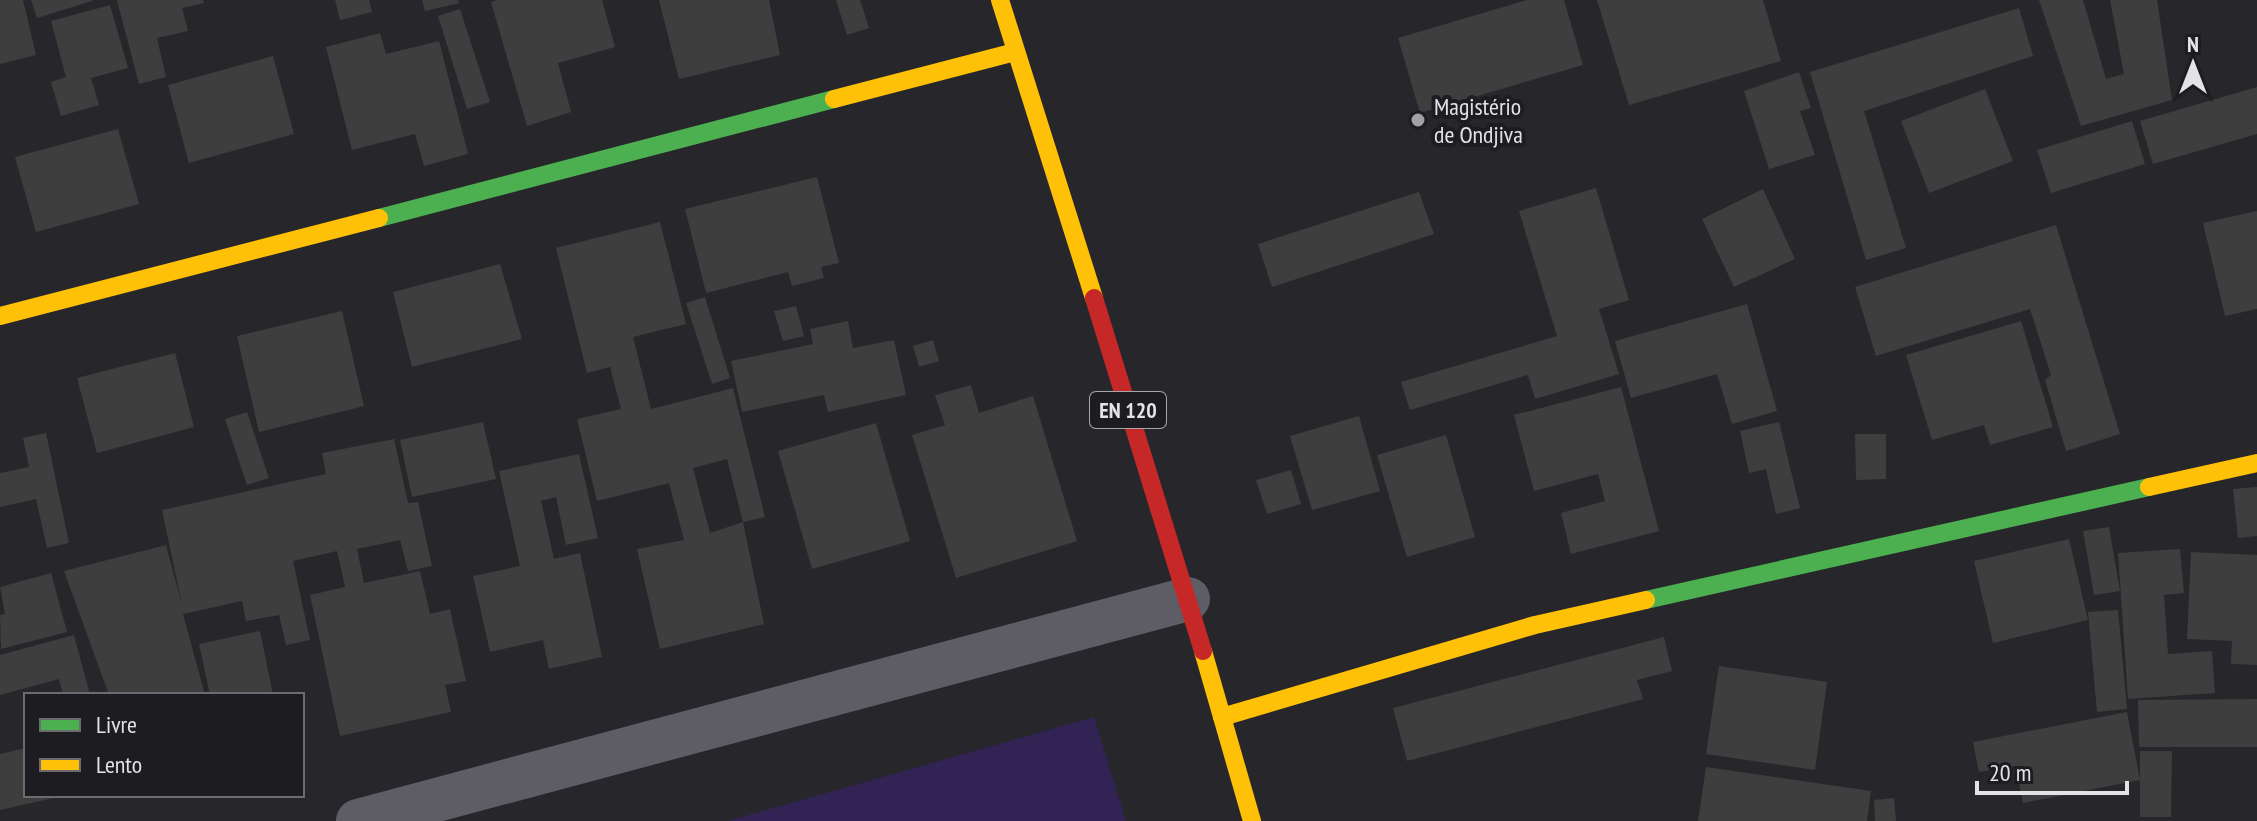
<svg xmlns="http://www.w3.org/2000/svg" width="2257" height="821" viewBox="0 0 2257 821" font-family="'PT Sans Narrow',sans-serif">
  <rect width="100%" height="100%" fill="#27262a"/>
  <path fill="#312455" d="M1094 717 1126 821H728Z"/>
  <g fill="#3e3e3f">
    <path d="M0 0H23L36 55 0 64Z"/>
    <path d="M31 0H92V1L37 18Z"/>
    <path d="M117 0H203L204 3 182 8 188 31 157 38 166 77 139 84Z"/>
    <path d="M335 0H369L372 12 340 20Z"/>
    <path d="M422 0H458L459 3 425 11Z"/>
    <path d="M498 0H602L615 47 558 63 571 112 527 126 491 2Z"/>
    <path d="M659 0H769L780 55 679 79Z"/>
    <path d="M836 0H860L869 28 847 35Z"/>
    <path d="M1527 0H1564L1583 65 1420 113 1398 38Z"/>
    <path d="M1597 0H1763L1781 61 1629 105Z"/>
    <path d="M2039 0H2083L2106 79 2124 74 2110 0H2157L2172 100 2081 126Z"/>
    <path d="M110 5 128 68 91 78 99 105 61 116 51 82 66 77 51 21Z"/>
    <path d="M2019 8 2033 56 1864 111 1906 248 1866 260 1810 72Z"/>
    <path d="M460 9 490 102 467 109 438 16Z"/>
    <path d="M380 33 386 54 439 41 468 154 424 166 415 134 352 150 326 47Z"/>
    <path d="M273 56 294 134 189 163 168 85Z"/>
    <path d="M1799 72 1811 108 1800 111 1815 155 1769 169 1744 91Z"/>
    <path d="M2257 87V134L2153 164 2140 121Z"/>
    <path d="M1985 89 2013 161 1929 193 1901 121Z"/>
    <path d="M2132 121 2145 164 2051 193 2037 150Z"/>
    <path d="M118 129 139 204 36 232 15 157Z"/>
    <path d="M817 177 839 263 821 267 824 278 792 286 788 272 706 293 685 209Z"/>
    <path d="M1596 188 1629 300 1599 309 1619 374 1535 399 1528 375 1410 410 1401 382 1557 336 1519 211Z"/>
    <path d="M1763 189 1795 259 1734 287 1702 219Z"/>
    <path d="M1419 192 1434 234 1272 287 1258 244Z"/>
    <path d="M2257 211V309L2225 316 2203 223Z"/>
    <path d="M660 222 686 324 633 337 651 409 733 388 765 517 743 522 727 459 693 468 710 533 743 522 764 624 660 649 637 549 684 540 669 483 597 501 577 419 621 409 610 367 587 373 556 248Z"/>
    <path d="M2056 225 2120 434 2066 451 2045 380 2051 375 2030 309 1876 356 1855 287Z"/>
    <path d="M500 264 522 339 412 367 393 292Z"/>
    <path d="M705 297 730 378 712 384 686 303Z"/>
    <path d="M1747 304 1777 411 1732 424 1717 374 1631 398 1615 341Z"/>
    <path d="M796 306 804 336 783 341 774 311Z"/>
    <path d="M342 311 364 406 259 432 237 336Z"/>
    <path d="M848 321 853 348 894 340 906 395 828 412 824 395 742 412 731 361 813 344 810 329Z"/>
    <path d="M2021 321 2053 427 1990 445 1984 425 1932 440 1906 355Z"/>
    <path d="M933 340 939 361 919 367 913 346Z"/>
    <path d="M175 353 194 427 97 453 77 378Z"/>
    <path d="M971 385 979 413 1033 396 1077 541 956 578 912 435 945 425 935 395Z"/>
    <path d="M1621 387 1659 531 1571 554 1561 513 1605 501 1598 474 1534 491 1514 415Z"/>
    <path d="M247 412 269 478 247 485 225 419Z"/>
    <path d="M1359 416 1380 491 1312 510 1290 436Z"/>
    <path d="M483 422 496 479 412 497 400 440Z"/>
    <path d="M1779 422 1800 508 1776 514 1766 469 1749 473 1740 431Z"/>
    <path d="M876 423 910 541 812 569 778 451Z"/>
    <path d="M46 433 69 543 47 548 36 499 0 507V473L29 467 23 438Z"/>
    <path d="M1855 434H1886V479L1856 480Z"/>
    <path d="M1446 435 1475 537 1407 557 1377 455Z"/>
    <path d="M394 439 408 503 418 502 432 566 408 571 400 540 357 549 364 583 420 571 430 614 450 609 466 681 445 685 451 712 340 736 310 595 345 587 337 551 293 561 310 640 286 645 279 615 246 621 242 601 183 614 205 695H109L64 571 166 545 182 605 162 510 326 474 322 453Z"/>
    <path d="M579 454 598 538 566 545 556 497 541 501 554 559 580 553 602 657 549 669 543 640 490 652 473 576 520 566 499 471Z"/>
    <path d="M1291 470 1301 504 1267 514 1256 480Z"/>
    <path d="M2257 487V536L2238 538 2233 489Z"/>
    <path d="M2109 527 2120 591 2094 595 2083 531Z"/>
    <path d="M2069 539 2088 620 1993 643 1974 561Z"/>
    <path d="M2180 549 2184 593 2164 595 2168 654 2212 651 2215 693 2128 699 2118 553Z"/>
    <path d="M2191 552 2257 555V665L2231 664 2232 641 2187 639Z"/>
    <path d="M51 573 67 632 1 649 0 615 5 614 0 587Z"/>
    <path d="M2118 610 2127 709 2097 712 2088 612Z"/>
    <path d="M260 631 273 695H210L199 644Z"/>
    <path d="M74 635 90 695H63L59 679 0 695V655Z"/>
    <path d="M1664 637 1672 671 1637 680 1643 699 1407 761 1393 708Z"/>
    <path d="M1719 666 1827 682 1815 770 1706 754Z"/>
    <path d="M2257 699V747H2139L2138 700Z"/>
    <path d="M2127 712 2140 780 2023 803 2016 766 1979 772 1973 742Z"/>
    <path d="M26 748V795L62 796 0 810V754Z"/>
    <path d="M2140 751H2172L2171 817H2140Z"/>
    <path d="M1706 767 1871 791 1867 821H1698Z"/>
    <path d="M1894 798 1896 821H1875L1874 800Z"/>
  </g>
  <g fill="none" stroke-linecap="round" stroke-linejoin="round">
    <path stroke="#5e5d66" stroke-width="44" d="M358 821 1188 599"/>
    <g stroke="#4caf50" stroke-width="18">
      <path d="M379 218 834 99"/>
      <path d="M1646 600 2149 487"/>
    </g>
    <g stroke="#ffc107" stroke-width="18">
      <path d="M1000 0 1094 298"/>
      <path d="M834 99 1015 52"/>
      <path d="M0 316 379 218"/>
      <path d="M2149 487 2257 463"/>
      <path d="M1203 651 1252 821"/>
      <path d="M1222 717 1535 625 1646 600"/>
    </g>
    <path stroke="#c62828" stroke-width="18" d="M1094 298 1203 651"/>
  </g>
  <circle fill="#a1a0a4" stroke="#1c1c21" stroke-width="3" cx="1418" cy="120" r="8"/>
  <g text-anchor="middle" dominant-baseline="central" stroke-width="8" stroke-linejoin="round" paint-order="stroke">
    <rect fill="#1c1c21" stroke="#a7a7ab" stroke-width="2" x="1090" y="392" width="76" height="36" rx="6"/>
    <g font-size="22" font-weight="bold" fill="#e3e2e6">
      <text x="1128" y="410">EN 120</text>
    </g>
    <g font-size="24" fill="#e3e2e6" stroke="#1c1c21" text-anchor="start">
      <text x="1434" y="106">Magistério<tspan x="1434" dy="28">de Ondjiva</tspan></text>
    </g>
  </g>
  <rect x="24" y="693" width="280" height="104" fill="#1c1c21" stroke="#6c6b70" stroke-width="2"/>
  <rect x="40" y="719" width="40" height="12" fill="#4caf50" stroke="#6c6b70" stroke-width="2"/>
  <text x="96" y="733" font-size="24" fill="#e3e2e6">Livre</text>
  <rect x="40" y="759" width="40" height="12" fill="#ffc107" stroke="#6c6b70" stroke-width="2"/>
  <text x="96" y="773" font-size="24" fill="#e3e2e6">Lento</text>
  <g transform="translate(2193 64)" stroke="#1c1c21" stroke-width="6" paint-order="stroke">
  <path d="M0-6L14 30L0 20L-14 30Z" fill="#e3e2e6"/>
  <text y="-12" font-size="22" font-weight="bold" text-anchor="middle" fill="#e3e2e6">N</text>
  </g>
  <path d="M1977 781v12h150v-12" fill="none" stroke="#e3e2e6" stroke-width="4"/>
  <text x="1989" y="781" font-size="24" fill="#e3e2e6" stroke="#1c1c21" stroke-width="6" paint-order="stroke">20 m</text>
</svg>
